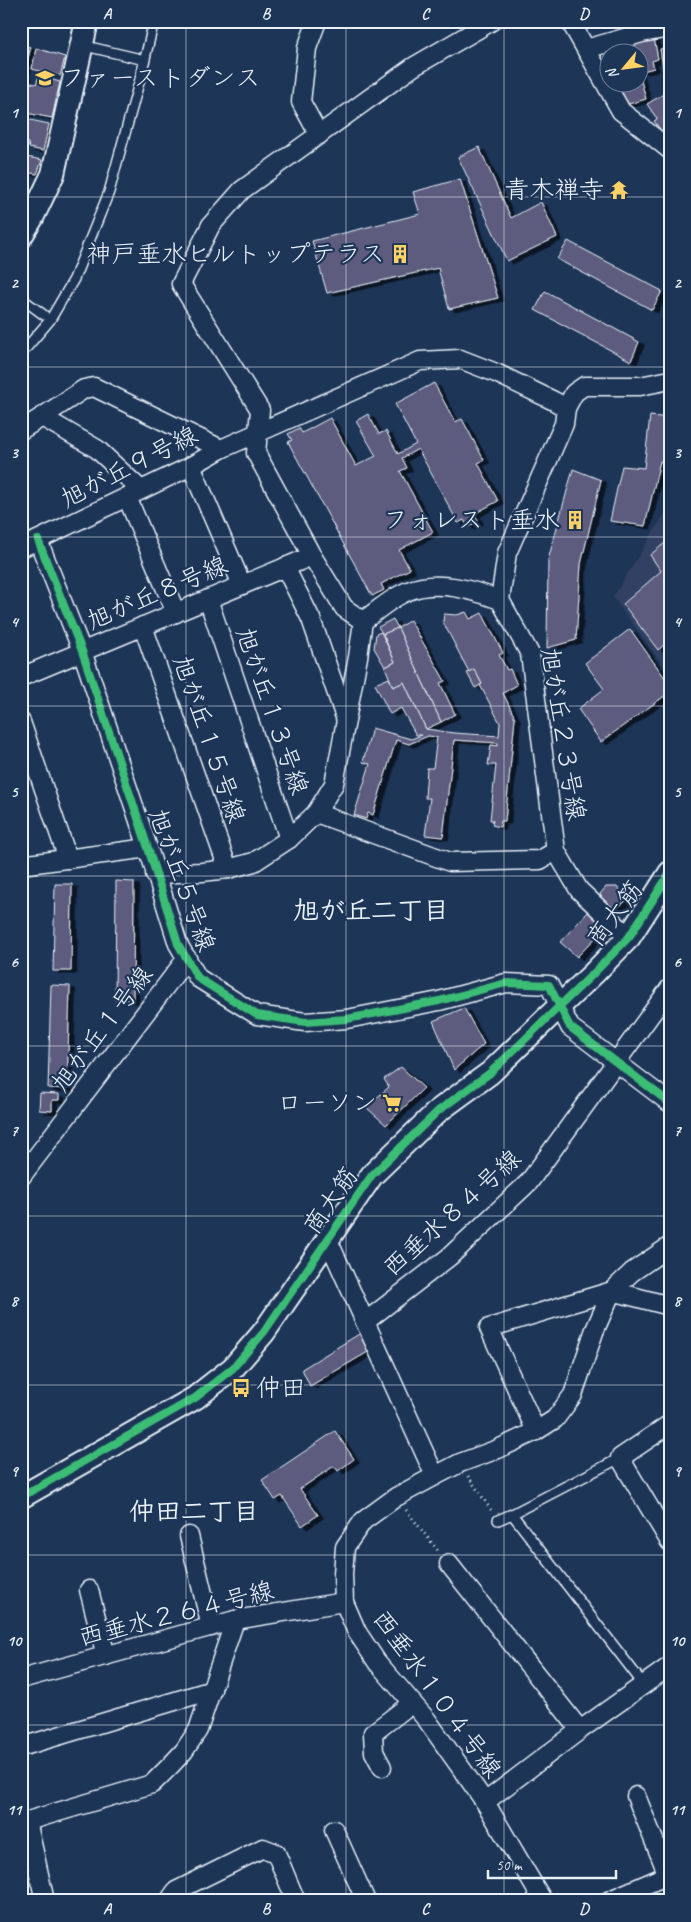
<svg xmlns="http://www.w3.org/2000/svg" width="691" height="1922" viewBox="0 0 691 1922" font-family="Caveat,'Klee One',sans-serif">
  <defs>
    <filter id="shadow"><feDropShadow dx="5.5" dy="3" stdDeviation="0" flood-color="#0009"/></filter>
  </defs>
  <rect width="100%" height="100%" fill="#1d3557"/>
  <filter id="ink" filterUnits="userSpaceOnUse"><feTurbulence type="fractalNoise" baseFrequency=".02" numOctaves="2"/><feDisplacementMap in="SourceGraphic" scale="10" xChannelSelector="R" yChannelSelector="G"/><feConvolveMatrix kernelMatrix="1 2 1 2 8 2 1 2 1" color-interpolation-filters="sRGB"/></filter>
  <g filter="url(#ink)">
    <path fill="#304163" d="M670 505V675L613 597Z"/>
    <g fill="#5d5c7e" stroke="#e8f1f8" filter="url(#shadow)">
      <path d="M654 38 658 59 652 61 654 68 642 71 638 65V52H611L610 50Z"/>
      <path d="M21 45 31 47 24 73 21 72Z"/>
      <path d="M670 47V80L665 81 660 49Z"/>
      <path d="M36 48 65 57 60 76 32 69Z"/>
      <path d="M638 70 646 99 625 105 619 82H638Z"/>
      <path d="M21 75H26L25 82 36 84 39 76 60 82 52 118 21 112Z"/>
      <path d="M667 92 670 97V126L662 132 654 121 657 119 647 104Z"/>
      <path d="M21 118 49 124 43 151 29 148 28 143 23 141 21 145Z"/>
      <path d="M479 147 511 218 541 202 557 237 507 261 458 157Z"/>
      <path d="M21 153 27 154V157L42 160 37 174 25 172V168L21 167Z"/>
      <path d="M460 179 498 298 449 309 438 268 327 293 312 241 420 214 413 192Z"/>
      <path d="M568 241 662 291 652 310 557 259Z"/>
      <path d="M545 291 639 342 631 361 535 310Z"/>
      <path d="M434 383 455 422 462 419 484 460 478 463 498 501 474 514 478 521 468 527 464 520 458 523 418 449 402 458 407 468 400 471 433 532 399 550 410 569 381 584 384 590 372 596 288 442 292 440 288 434 299 428 302 433 330 418 356 466 376 456 356 421 368 414 379 434 386 431 398 454 416 444 395 404Z"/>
      <path d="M650 416 670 418V462L660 461 645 526 610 521 622 466 644 468Z"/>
      <path d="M573 469 601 480 581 564 576 640 547 648 548 560Z"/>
      <path d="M670 539V640L658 650 623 604 661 571 650 555Z"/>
      <path d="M466 612 470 619 482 613 503 653 499 655 507 670 510 669 517 685 503 693 515 718 505 821H501L500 827 492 825 493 820H490L496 765H488L491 745 498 746V743L454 740 443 837 425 835 430 798H425L427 768H433L437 737 428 736 409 744 396 740 373 815 368 813 366 819 354 815 370 764 363 762 372 728 411 739 422 735H416L401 708 390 714 375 684 389 678 393 687 404 682 426 729 454 733 499 736 500 723 480 685 482 684 474 669 469 672 443 622 444 614 457 615Z"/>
      <path d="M393 619 398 628 383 634 378 627Z"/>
      <path d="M410 620 445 681 440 683 455 714 441 722 398 628Z"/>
      <path d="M398 628 441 722 426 729 404 682 393 687 385 667 395 662 383 634Z"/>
      <path d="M630 629 670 685V692L601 742 578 709 604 689 585 663Z"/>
      <path d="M381 632 395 662 385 667 374 648 376 634Z"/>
      <path d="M474 669 482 684 475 688 467 673Z"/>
      <path d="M116 881 134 882 133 1000H115Z"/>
      <path d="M55 884H72L71 971H53Z"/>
      <path d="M606 887H617L627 900 616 909 604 902 600 894Z"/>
      <path d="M590 910 605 928 577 957 560 942Z"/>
      <path d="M51 985 70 986 67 1089 48 1088Z"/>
      <path d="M464 1008 484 1044 454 1070 433 1021Z"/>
      <path d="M401 1067 424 1088 386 1125 366 1107 389 1087 384 1079Z"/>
      <path d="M40 1093 59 1094V1100H52V1111L39 1110Z"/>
      <path d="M364 1331 373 1349 310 1386 302 1369Z"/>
      <path d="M335 1431 354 1459 338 1471 334 1466 300 1489 318 1515 302 1526 282 1496 275 1500 262 1480Z"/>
    </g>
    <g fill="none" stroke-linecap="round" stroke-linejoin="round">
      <g stroke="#e8f1f8" stroke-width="12">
        <g id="service">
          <path d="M81 45 145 60"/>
          <path d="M21 298 44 315"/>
          <path d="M21 354 50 320 74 279 109 192 140 79 154 21"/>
          <path d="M512 1514 620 1458"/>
          <path d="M498 1520 512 1514 644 1685"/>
        </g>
      </g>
      <g stroke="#e8f1f8" stroke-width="21">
        <g id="minor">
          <path d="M317 21 307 48 301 102 319 135"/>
          <path d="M570 21 621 111 670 150"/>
          <path d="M586 49 642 33 670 28"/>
          <path d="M566 408 574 393 584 386H640L670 380"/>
          <path d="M21 430 42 417"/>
          <path d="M191 466 242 585"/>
          <path d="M141 490 97 449 42 417 84 389 94 387 221 449"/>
          <path d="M127 497 176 613"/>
          <path d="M38 540 82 651 148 848 178 944 198 978 257 1015 305 1022 347 1019 439 1001 506 983 549 985 570 1027 670 1103"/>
          <path d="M21 548 191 466 221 449 420 361 460 359 496 373 554 401 566 408 564 424 507 553 500 600"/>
          <path d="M285 567 311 619 346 720"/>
          <path d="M208 599 289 839"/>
          <path d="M363 621 344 608 312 556 256 453 260 410 181 284 211 225 242 190 413 67 492 21"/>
          <path d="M363 621C377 611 392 597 408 591 437 579 473 590 500 600L530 654 556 851 579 890 629 937"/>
          <path d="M143 626 228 869"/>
          <path d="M21 677 312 556"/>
          <path d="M21 722 68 859"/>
          <path d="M316 813 450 862 540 860 556 851"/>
          <path d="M21 865 148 848"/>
          <path d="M155 874 202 872 228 869 254 862 289 839 316 813 334 784 358 657 363 621"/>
          <path d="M21 1177 187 958"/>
          <path d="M328 1240 435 1476 396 1497 363 1521 345 1547 343 1574 344 1602 357 1632 377 1662 427 1720 485 1802 543 1901"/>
          <path d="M612 1291 670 1306"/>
          <path d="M365 1322 449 1257 529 1182 670 988"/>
          <path d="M670 1424 620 1458 670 1542"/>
          <path d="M536 1431 489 1328 612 1291"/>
          <path d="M435 1476 460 1463 498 1449 536 1431 555 1419 573 1395 594 1332 612 1291 632 1272 670 1246"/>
          <path d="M189 1536 211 1627"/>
          <path d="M449 1564 580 1730"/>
          <path d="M89 1590 106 1656"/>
          <path d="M21 1679 235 1620 344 1602"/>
          <path d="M21 1747 212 1690"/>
          <path d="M382 1767 374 1752 373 1733 412 1703"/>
          <path d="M636 1796 668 1875"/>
          <path d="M485 1802 580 1730 670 1666"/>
          <path d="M27 1821 45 1901"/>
          <path d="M21 1823 152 1784 171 1765 184 1751 198 1730 235 1620"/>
          <path d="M334 1830 366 1901"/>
          <path d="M173 1901 171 1898 176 1891 263 1848 276 1853 296 1901"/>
          <path d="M608 1901 670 1874"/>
        </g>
      </g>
      <g stroke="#e8f1f8" stroke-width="26">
        <g id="tertiary">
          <path d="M21 236 32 218 53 174 87 21"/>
          <path d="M21 1497 195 1398 233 1368 264 1332 372 1175 438 1111 490 1073 594 973 629 937 670 873"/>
        </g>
      </g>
      <g stroke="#e8f1f8" stroke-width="3" stroke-dasharray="1 4" stroke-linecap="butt">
        <path d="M468 1476 491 1510"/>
        <path d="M406 1510 439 1552"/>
      </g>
      <use href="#service" stroke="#1d3557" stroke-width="9"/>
      <use href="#minor" stroke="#1d3557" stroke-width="18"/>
      <use href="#tertiary" stroke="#1d3557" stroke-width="22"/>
      <g stroke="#1d3557" stroke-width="11">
        <g id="cycleway">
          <path d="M38 540 82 651 148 848 178 944 198 978 257 1015 305 1022 347 1019 439 1001 506 983 549 985 570 1027 670 1103"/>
          <path d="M21 1497 195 1398 233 1368 264 1332 372 1175 438 1111 490 1073 594 973 629 937 670 873"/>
        </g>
      </g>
      <use href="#cycleway" stroke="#3abd76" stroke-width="8"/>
    </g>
  </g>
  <path fill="none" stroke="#e8f1f8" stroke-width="1" stroke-opacity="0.55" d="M186 21V1901M346 21V1901M504 21V1901M21 197H670M21 367H670M21 537H670M21 706H670M21 876H670M21 1046H670M21 1216H670M21 1385H670M21 1555H670M21 1725H670"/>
  <defs>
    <g id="school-bare" transform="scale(1.5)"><path d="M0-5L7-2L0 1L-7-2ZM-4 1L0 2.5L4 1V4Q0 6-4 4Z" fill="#ffd166" stroke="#1d3557" stroke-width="2.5" paint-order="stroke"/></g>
    <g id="temple-bare" transform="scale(1.5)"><path d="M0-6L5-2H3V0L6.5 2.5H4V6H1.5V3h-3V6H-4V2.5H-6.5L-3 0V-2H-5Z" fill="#ffd166" stroke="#1d3557" stroke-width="2.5" paint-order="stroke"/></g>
    <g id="building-bare" transform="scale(1.5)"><path d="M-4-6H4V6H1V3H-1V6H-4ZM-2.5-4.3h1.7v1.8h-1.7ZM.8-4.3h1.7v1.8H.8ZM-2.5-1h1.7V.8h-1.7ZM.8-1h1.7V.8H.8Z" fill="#ffd166" stroke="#1d3557" stroke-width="2.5" paint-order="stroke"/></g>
    <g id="supermarket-bare" transform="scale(1.5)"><path d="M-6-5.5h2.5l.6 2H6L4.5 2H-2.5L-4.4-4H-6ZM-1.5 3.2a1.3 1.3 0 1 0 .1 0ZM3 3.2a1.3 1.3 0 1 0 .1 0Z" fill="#ffd166" stroke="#1d3557" stroke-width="2.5" paint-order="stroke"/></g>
    <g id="bus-bare" transform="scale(1.5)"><path d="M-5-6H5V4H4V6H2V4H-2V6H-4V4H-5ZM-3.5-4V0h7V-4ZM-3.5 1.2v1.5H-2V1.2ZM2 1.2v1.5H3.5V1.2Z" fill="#ffd166" stroke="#1d3557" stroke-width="2.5" paint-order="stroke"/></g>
  </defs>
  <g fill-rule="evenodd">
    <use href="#school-bare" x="45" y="78"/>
    <use href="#temple-bare" x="619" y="190"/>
    <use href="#building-bare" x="400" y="254"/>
    <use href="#building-bare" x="575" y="520"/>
    <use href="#supermarket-bare" x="392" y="1103"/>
    <use href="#bus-bare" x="241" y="1388"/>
  </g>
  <g text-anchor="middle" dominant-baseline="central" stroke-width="4.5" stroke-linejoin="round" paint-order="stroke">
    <g font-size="25" fill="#e8f1f8" stroke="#1d3557" text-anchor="end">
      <text x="60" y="78" text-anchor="start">ファーストダンス</text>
      <text x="604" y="190">青木禅寺</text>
      <text x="385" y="254">神戸垂水ヒルトップテラス</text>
      <text x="560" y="520">フォレスト垂水</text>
      <text x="377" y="1103">ローソン</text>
      <text x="256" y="1388" text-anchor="start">仲田</text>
    </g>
    <g font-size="25" fill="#e8f1f8" stroke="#1d3557">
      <text transform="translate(129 467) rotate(-27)">旭が丘９号線</text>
      <text transform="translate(157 593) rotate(-23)">旭が丘８号線</text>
      <text transform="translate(272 711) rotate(71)">旭が丘１３号線</text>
      <text transform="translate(563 734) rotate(81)">旭が丘２３号線</text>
      <text transform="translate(209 739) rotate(71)">旭が丘１５号線</text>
      <text transform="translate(182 880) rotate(70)">旭が丘５号線</text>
      <text transform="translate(615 914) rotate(-53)">商大筋</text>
      <text transform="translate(102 1029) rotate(-53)">旭が丘１号線</text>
      <text transform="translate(331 1201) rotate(-55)">商大筋</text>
      <text transform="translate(452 1213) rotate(-42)">西垂水８４号線</text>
      <text transform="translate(176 1614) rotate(-14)">西垂水２６４号線</text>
      <text transform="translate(437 1694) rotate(54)">西垂水１０４号線</text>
    </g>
    <g font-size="26" font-weight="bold" fill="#e8f1f8" stroke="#1d3557">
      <text x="371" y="910">旭が丘二丁目</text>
      <text x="194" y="1511">仲田二丁目</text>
    </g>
  </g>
  <rect width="691" height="1922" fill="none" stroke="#1d3557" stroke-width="55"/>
  <g transform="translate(624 68) rotate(241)"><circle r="24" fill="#1d3557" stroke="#6e8097"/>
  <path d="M0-4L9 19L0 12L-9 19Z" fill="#ffd166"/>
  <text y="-8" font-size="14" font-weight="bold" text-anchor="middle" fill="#e8f1f8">N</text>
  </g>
  <path d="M488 1870v8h128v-8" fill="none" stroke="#e8f1f8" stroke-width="2.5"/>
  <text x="496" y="1870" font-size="15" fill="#e8f1f8" stroke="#1d3557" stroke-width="4" paint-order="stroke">50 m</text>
  <rect x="28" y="28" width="636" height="1866" fill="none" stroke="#e8f1f8" stroke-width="2"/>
  <g font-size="16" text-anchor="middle" font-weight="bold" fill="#e8f1f8">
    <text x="107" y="19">A</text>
    <text x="266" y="19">B</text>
    <text x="425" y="19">C</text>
    <text x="584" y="19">D</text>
    <text x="14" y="118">1</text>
    <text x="677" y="118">1</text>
    <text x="14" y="288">2</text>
    <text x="677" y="288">2</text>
    <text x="14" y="458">3</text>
    <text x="677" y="458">3</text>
    <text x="14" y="627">4</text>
    <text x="677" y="627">4</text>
    <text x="14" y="797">5</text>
    <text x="677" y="797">5</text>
    <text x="14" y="967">6</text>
    <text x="677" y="967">6</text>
    <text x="14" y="1136">7</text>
    <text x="677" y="1136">7</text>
    <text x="14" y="1306">8</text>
    <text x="677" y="1306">8</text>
    <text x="14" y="1476">9</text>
    <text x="677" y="1476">9</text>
    <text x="14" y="1646">10</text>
    <text x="677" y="1646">10</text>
    <text x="14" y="1815">11</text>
    <text x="677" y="1815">11</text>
    <text x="107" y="1914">A</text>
    <text x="266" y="1914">B</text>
    <text x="425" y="1914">C</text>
    <text x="584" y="1914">D</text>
  </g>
</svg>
